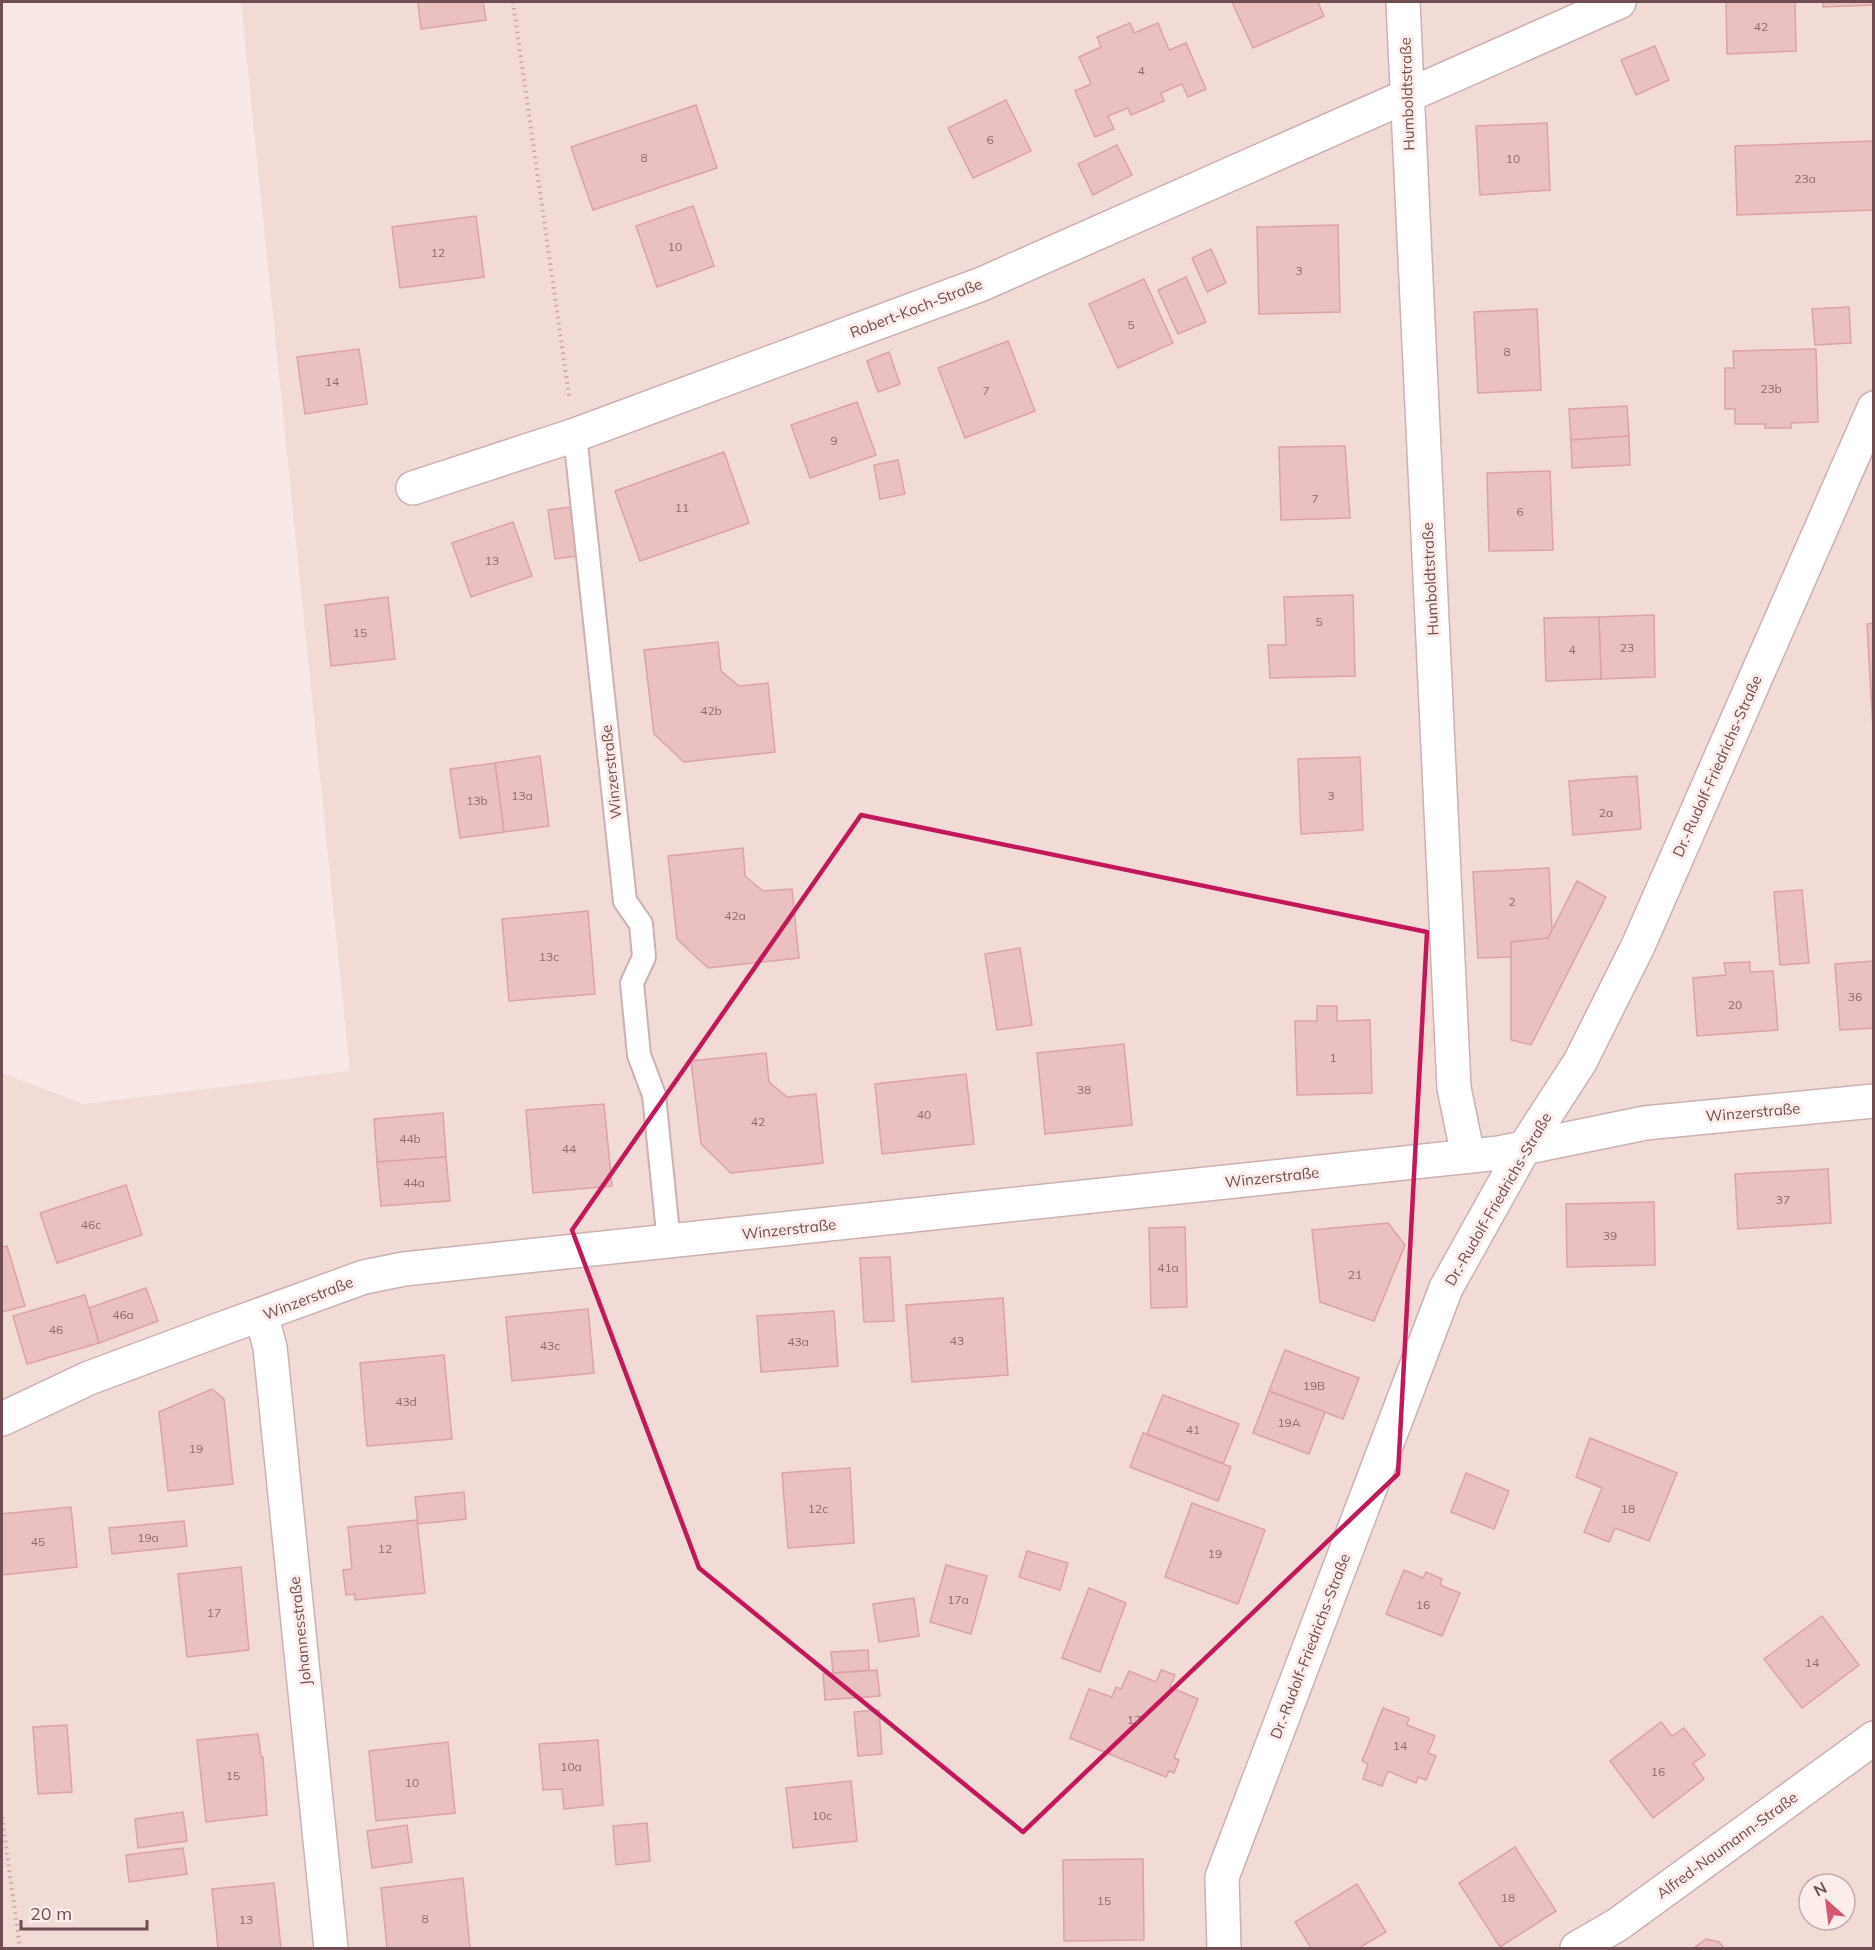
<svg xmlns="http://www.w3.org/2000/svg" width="1875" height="1950" viewBox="0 0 1875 1950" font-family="Mulish,sans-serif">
  <rect width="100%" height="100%" fill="#f9e8e5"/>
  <path fill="#f2dad7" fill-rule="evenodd" d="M241 2H1873V1948H2V1073L84 1104 350 1071ZM1809 1884H1845V1920H1809Z"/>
  <g fill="#ebc0c1" stroke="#dca2a5" stroke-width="1.5">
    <path d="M418 2H483L486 20 421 29Z"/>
    <path d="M1232 2H1318L1324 16 1253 48Z"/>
    <path d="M1726 2H1795L1796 51 1727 54Z"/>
    <path d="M1823 2H1874V5L1823 7Z"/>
    <path d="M1130 23 1134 33 1158 23 1169 50 1186 43 1206 89 1188 97 1182 84 1161 93 1164 101 1131 115 1128 108 1108 116 1114 129 1095 137 1075 91 1091 84 1079 57 1101 47 1097 37Z"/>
    <path d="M1655 46 1669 80 1636 95 1621 60Z"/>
    <path d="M1006 100 1031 151 973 178 948 128Z"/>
    <path d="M696 105 717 168 593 210 571 147Z"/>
    <path d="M1547 123 1550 190 1480 195 1476 126Z"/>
    <path d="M1874 141V210L1737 215 1735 146Z"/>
    <path d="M1117 145 1132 175 1093 195 1078 164Z"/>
    <path d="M693 206 714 266 657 287 636 226Z"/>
    <path d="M476 216 484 277 400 288 392 227Z"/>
    <path d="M1338 225 1340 312 1259 314 1257 227Z"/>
    <path d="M1211 249 1226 283 1207 292 1192 258Z"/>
    <path d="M1186 277 1206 322 1178 334 1158 290Z"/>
    <path d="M1144 279 1173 343 1118 368 1089 304Z"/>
    <path d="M1849 307 1851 343 1815 345 1812 309Z"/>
    <path d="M1537 309 1541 390 1478 393 1474 312Z"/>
    <path d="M1008 341 1035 411 965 438 938 368Z"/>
    <path d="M359 349 367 404 305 414 297 357Z"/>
    <path d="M1816 349 1818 422 1791 423V428H1765V424H1735V409H1725V368H1734L1733 351Z"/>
    <path d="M889 352 900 384 878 392 867 361Z"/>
    <path d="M857 402 876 455 810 478 791 425Z"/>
    <path d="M1627 406 1629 436 1571 440 1569 409Z"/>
    <path d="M1629 436 1630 465 1572 468 1571 440Z"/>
    <path d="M1345 446 1350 518 1281 520 1279 447Z"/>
    <path d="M724 452 749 523 640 561 615 491Z"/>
    <path d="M898 460 905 494 880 499 874 465Z"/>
    <path d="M1550 471 1553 550 1489 551 1487 473Z"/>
    <path d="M570 507 577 556 555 559 548 510Z"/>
    <path d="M513 522 532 576 471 597 452 543Z"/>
    <path d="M1353 595 1355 676 1270 678 1268 645H1286L1284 597Z"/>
    <path d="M388 597 395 659 331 666 325 605Z"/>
    <path d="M1654 615 1655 677 1601 679 1599 617Z"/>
    <path d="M1599 617 1601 679 1546 681 1544 618Z"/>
    <path d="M1874 623V729H1873L1867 624Z"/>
    <path d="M718 642 721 671 739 686 768 683 775 752 684 762 654 734 644 650Z"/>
    <path d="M540 756 549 826 504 832 495 763Z"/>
    <path d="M1360 757 1363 830 1301 834 1298 759Z"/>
    <path d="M495 763 504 832 460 838 450 769Z"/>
    <path d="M1637 776 1641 829 1573 835 1569 781Z"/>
    <path d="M743 848 745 876 763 891 792 889 799 958 708 968 677 939 668 856Z"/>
    <path d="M1549 868 1552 930 1548 938 1511 942V957L1478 958 1473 872Z"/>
    <path d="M1577 881 1606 897 1531 1045 1511 1040V942L1548 938Z"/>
    <path d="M1802 890 1809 963 1780 965 1774 892Z"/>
    <path d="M588 911 595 994 509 1001 502 919Z"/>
    <path d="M1020 948 1032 1025 997 1030 985 954Z"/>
    <path d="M1874 961V1028L1840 1030 1835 964Z"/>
    <path d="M1750 962V972L1773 971 1778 1030 1697 1036 1693 978 1726 975 1724 963Z"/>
    <path d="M1317 1006H1337V1021L1370 1020 1372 1093 1297 1095 1295 1021H1317Z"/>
    <path d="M1124 1044 1132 1125 1045 1134 1037 1053Z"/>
    <path d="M766 1053 769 1082 787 1097 816 1094 823 1163 731 1173 701 1144 691 1061Z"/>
    <path d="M966 1074 974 1144 882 1154 875 1084Z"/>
    <path d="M604 1104 612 1186 533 1193 526 1110Z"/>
    <path d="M443 1113 446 1157 377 1162 374 1119Z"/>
    <path d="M446 1157 450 1201 381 1206 377 1162Z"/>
    <path d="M1828 1169 1831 1223 1738 1229 1735 1174Z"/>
    <path d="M126 1185 142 1235 57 1263 40 1213Z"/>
    <path d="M1654 1202 1655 1265 1567 1267 1566 1204Z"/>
    <path d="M1388 1223 1405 1245 1374 1321 1320 1302 1312 1230Z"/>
    <path d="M1185 1227 1187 1307 1151 1308 1149 1228Z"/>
    <path d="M7 1246 25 1306 2 1312V1247Z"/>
    <path d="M890 1257 894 1321 864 1322 860 1258Z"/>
    <path d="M146 1288 158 1321 99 1343 89 1308Z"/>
    <path d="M85 1295 99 1343 27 1364 13 1316Z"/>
    <path d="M1003 1298 1008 1375 912 1382 906 1305Z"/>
    <path d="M588 1309 594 1373 512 1381 506 1317Z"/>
    <path d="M834 1311 838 1366 761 1372 757 1316Z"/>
    <path d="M1285 1350 1359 1378 1343 1419 1269 1391Z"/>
    <path d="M444 1355 452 1439 367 1446 360 1363Z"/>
    <path d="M212 1389 224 1399 233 1484 168 1491 159 1412Z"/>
    <path d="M1269 1391 1325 1412 1309 1454 1253 1433Z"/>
    <path d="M1163 1395 1239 1424 1223 1464 1147 1434Z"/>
    <path d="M1143 1433 1231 1467 1218 1501 1130 1467Z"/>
    <path d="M1590 1438 1677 1473 1649 1541 1615 1528 1609 1542 1584 1532 1602 1488 1576 1477Z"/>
    <path d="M850 1468 854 1543 788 1548 782 1473Z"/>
    <path d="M1466 1473 1509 1491 1494 1529 1451 1512Z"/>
    <path d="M464 1492 466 1519 418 1524 415 1497Z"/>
    <path d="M1192 1503 1265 1530 1238 1604 1165 1577Z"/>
    <path d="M71 1507 77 1567 2 1575V1514Z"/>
    <path d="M417 1520 425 1593 355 1600V1594L346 1595 343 1570 352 1569 348 1527Z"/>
    <path d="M184 1521 187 1546 112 1554 109 1528Z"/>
    <path d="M1027 1551 1068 1563 1060 1590 1019 1577Z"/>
    <path d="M946 1565 987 1576 971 1634 930 1622Z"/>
    <path d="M241 1567 249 1650 187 1657 178 1574Z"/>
    <path d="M1404 1570 1423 1578 1426 1572 1442 1579 1440 1585 1460 1593 1442 1636 1386 1614Z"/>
    <path d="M1089 1588 1126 1603 1100 1672 1062 1658Z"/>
    <path d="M914 1598 919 1636 879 1642 873 1604Z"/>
    <path d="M1822 1616 1859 1665 1802 1708 1764 1659Z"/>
    <path d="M868 1650 869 1670 833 1673 831 1652Z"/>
    <path d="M877 1670 880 1696 825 1700 823 1674Z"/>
    <path d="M1161 1670 1175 1675 1170 1687 1198 1699 1174 1758 1179 1760 1174 1773 1169 1771 1166 1777 1070 1738 1089 1689 1112 1697 1116 1687 1121 1689 1129 1671 1156 1682Z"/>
    <path d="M1383 1708 1409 1718 1407 1725 1435 1736 1428 1753 1436 1756 1426 1780 1418 1777 1416 1783 1388 1771 1382 1786 1363 1779 1368 1764 1362 1761Z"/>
    <path d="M879 1710 882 1754 858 1756 854 1712Z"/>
    <path d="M1661 1722 1672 1736 1684 1728 1705 1755 1693 1763 1704 1779 1653 1818 1610 1761Z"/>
    <path d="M67 1725 72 1792 38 1794 33 1727Z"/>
    <path d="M258 1734 261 1757H263L267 1815 206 1822 197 1740Z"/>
    <path d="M598 1740 603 1805 564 1809 562 1789 543 1790 539 1744Z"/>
    <path d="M448 1742 455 1813 376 1821 369 1751Z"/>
    <path d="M851 1781 857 1841 793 1848 786 1788Z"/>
    <path d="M183 1812 187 1841 138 1848 135 1819Z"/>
    <path d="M647 1823 650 1861 616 1865 613 1826Z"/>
    <path d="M407 1825 412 1862 372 1868 367 1831Z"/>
    <path d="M1515 1847 1556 1911 1500 1947 1459 1883Z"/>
    <path d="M183 1848 187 1874 129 1882 126 1855Z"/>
    <path d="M1143 1859 1144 1940 1064 1941 1063 1860Z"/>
    <path d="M463 1878 470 1948H387L381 1888Z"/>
    <path d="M274 1883 281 1948H218L212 1889Z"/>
    <path d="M1357 1884 1386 1932 1359 1948H1311L1295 1922Z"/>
    <path d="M1706 1939 1719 1942 1724 1948H1694Z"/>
  </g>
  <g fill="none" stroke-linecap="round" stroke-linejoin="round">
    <g stroke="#ccb1b0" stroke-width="26">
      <path id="lane" d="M575 435 625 901 641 924 644 957 632 983 639 1055 654 1095 669 1243"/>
    </g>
    <g stroke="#ccb1b0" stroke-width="36">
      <g id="street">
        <path d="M1403 2 1454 1088 1468 1156"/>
        <path d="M413 488 575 435 982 284 1619 2"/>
        <path d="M261 1315 270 1347 331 1948"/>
        <path d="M2 1419 89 1378 218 1330 364 1277 404 1269 1499 1153 1645 1123 1874 1101"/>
        <path d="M1224 1948 1222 1877 1446 1288 1523 1150 1580 1062 1638 946 1874 408"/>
        <path d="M1577 1948 1617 1925 1874 1738"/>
      </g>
    </g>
    <g stroke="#d0a3a5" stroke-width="4" stroke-dasharray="1.5 4.5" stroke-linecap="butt">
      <path d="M513 2 569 396"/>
      <path d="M2 1817 20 1948"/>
    </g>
    <use href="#lane" stroke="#fff" stroke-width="22"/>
    <use href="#street" stroke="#fff" stroke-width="33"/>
  </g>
  <path fill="none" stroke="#c2185b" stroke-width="4.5" stroke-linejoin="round" d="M861 815 1427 932 1398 1474 1023 1832 699 1568 572 1230Z"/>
  <g text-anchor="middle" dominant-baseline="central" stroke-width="6" stroke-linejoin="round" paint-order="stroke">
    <g font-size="12" fill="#8e6a6c">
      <text x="1761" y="26">42</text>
      <text x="1141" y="70">4</text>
      <text x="990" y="139">6</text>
      <text x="644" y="157">8</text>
      <text x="1513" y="158">10</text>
      <text x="1805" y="178">23a</text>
      <text x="675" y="246">10</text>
      <text x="438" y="252">12</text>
      <text x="1299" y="270">3</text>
      <text x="1131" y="324">5</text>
      <text x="1507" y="351">8</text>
      <text x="332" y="381">14</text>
      <text x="1771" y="388">23b</text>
      <text x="986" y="390">7</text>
      <text x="834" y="440">9</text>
      <text x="1315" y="498">7</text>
      <text x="682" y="507">11</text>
      <text x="1520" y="511">6</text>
      <text x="492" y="560">13</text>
      <text x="1319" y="621">5</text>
      <text x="360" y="632">15</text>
      <text x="1627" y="647">23</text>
      <text x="1572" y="649">4</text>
      <text x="711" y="710">42b</text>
      <text x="522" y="795">13a</text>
      <text x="1331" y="795">3</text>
      <text x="477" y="800">13b</text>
      <text x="1606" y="812">2a</text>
      <text x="1512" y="901">2</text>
      <text x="735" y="915">42a</text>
      <text x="549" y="956">13c</text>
      <text x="1855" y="996">36</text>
      <text x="1735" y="1004">20</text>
      <text x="1333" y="1057">1</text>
      <text x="1084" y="1089">38</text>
      <text x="924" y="1114">40</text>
      <text x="758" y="1121">42</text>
      <text x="410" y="1138">44b</text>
      <text x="569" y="1148">44</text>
      <text x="414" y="1182">44a</text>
      <text x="1783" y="1199">37</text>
      <text x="91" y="1224">46c</text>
      <text x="1610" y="1235">39</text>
      <text x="1168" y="1267">41a</text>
      <text x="1355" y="1274">21</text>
      <text x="123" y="1314">46a</text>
      <text x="56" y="1329">46</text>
      <text x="957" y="1340">43</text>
      <text x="798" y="1341">43a</text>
      <text x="550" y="1345">43c</text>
      <text x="1314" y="1385">19B</text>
      <text x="406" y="1401">43d</text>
      <text x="1289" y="1422">19A</text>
      <text x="1193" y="1429">41</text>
      <text x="196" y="1448">19</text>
      <text x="818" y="1508">12c</text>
      <text x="1628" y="1508">18</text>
      <text x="148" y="1537">19a</text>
      <text x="38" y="1541">45</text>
      <text x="385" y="1548">12</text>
      <text x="1215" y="1553">19</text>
      <text x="958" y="1599">17a</text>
      <text x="1423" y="1604">16</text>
      <text x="214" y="1612">17</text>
      <text x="1812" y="1662">14</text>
      <text x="1134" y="1719">17</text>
      <text x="1400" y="1745">14</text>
      <text x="571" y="1766">10a</text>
      <text x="1658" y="1771">16</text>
      <text x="233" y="1775">15</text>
      <text x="412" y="1782">10</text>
      <text x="822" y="1815">10c</text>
      <text x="1508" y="1897">18</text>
      <text x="1104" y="1900">15</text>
      <text x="425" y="1918">8</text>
      <text x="246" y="1919">13</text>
    </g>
    <g font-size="15" fill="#6f4d50" stroke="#fdedea">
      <text transform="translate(1407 94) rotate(-92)">Humboldtstraße</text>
      <text transform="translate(916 308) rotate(-21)">Robert-Koch-Straße</text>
      <text transform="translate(1430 579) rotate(-93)">Humboldtstraße</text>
      <text transform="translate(1717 766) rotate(-66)">Dr.-Rudolf-Friedrichs-Straße</text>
      <text transform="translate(611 772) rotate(-96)">Winzerstraße</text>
      <text transform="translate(1753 1112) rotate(-5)">Winzerstraße</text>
      <text transform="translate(1272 1177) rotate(-6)">Winzerstraße</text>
      <text transform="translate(1498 1199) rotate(-60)">Dr.-Rudolf-Friedrichs-Straße</text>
      <text transform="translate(789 1229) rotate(-6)">Winzerstraße</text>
      <text transform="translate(308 1298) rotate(-21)">Winzerstraße</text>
      <text transform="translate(300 1631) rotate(-96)">Johannesstraße</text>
      <text transform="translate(1310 1646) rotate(-69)">Dr.-Rudolf-Friedrichs-Straße</text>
      <text transform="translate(1727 1845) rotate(-36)">Alfred-Naumann-Straße</text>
    </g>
  </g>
  <rect width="1875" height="1950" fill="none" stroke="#6f4d50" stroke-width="6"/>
  <g transform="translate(1827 1902) rotate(332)"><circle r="28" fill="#fdedea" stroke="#c4adac" stroke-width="1.5"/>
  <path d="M0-4.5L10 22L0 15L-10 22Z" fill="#d55873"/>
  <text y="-9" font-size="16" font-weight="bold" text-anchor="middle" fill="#6f4d50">N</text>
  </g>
  <path d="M21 1920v9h126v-9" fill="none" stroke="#6f4d50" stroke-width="3"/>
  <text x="30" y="1920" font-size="18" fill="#6f4d50" stroke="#fdedea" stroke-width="4.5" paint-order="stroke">20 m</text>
</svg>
